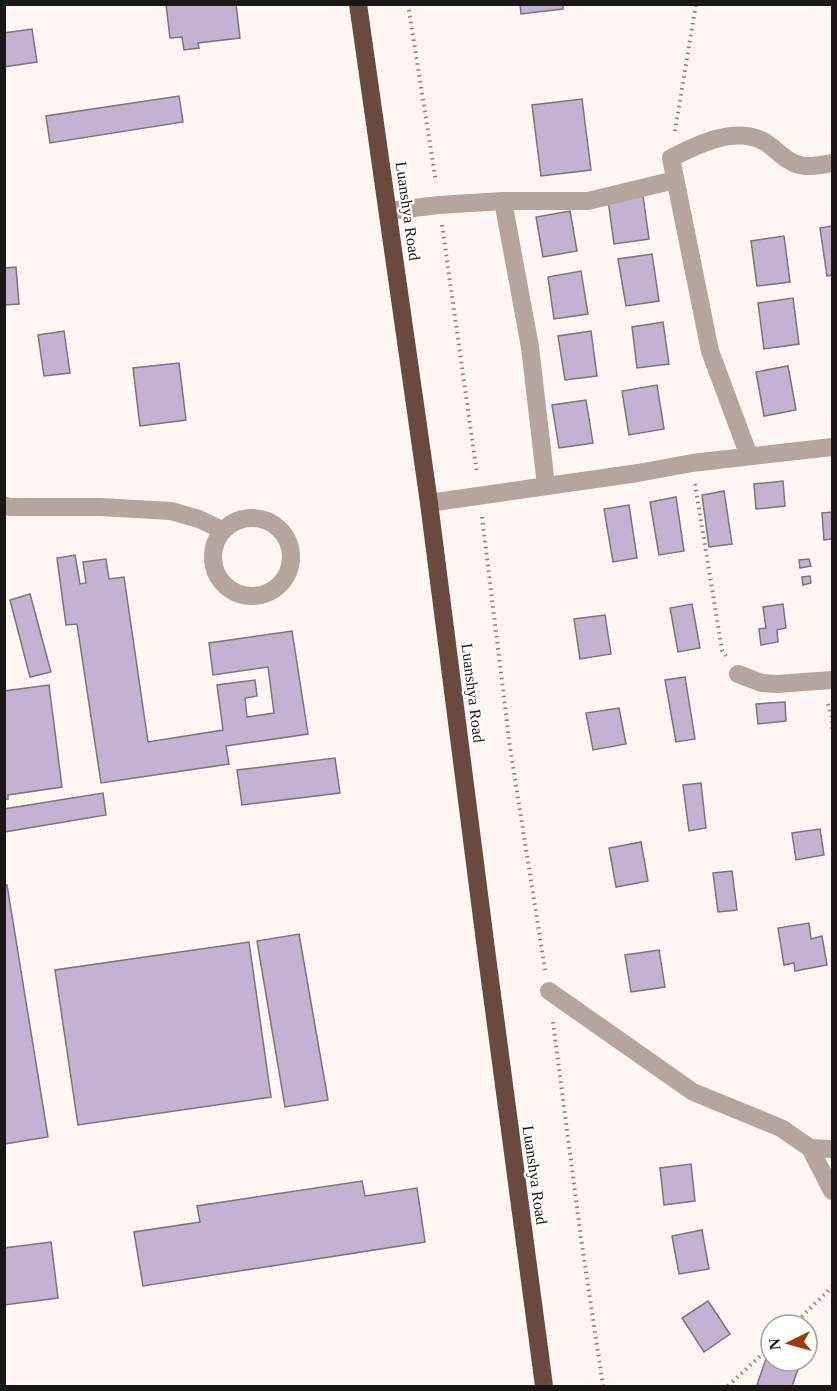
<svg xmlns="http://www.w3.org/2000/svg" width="837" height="1391" viewBox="0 0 837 1391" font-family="Georgia,serif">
  <rect width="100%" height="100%" fill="#fdf6f2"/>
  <g fill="#c5b2d2" stroke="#79767b" stroke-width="1.5">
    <path d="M166 4H236L240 38 198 43 199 48 184 50 182 37 170 38Z"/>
    <path d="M520 4H563V9L521 14Z"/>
    <path d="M32 29 37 62 4 67V33Z"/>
    <path d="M179 96 183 122 50 143 46 116Z"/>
    <path d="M582 99 591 170 541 176 532 105Z"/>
    <path d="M643 196 649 239 614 244 608 200Z"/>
    <path d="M570 211 577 251 543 257 536 217Z"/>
    <path d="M832 226V275L827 276 820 228Z"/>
    <path d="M784 236 790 282 757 286 751 241Z"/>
    <path d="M652 254 659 301 626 306 618 259Z"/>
    <path d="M16 267 19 304 4 305V268Z"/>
    <path d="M581 271 588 314 554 319 548 277Z"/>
    <path d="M793 298 799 344 764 349 758 303Z"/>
    <path d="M663 322 669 364 637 368 632 327Z"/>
    <path d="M64 331 70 373 44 376 38 335Z"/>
    <path d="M591 331 597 376 565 380 558 336Z"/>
    <path d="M179 363 186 420 140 426 133 368Z"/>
    <path d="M788 366 796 410 764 416 756 372Z"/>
    <path d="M657 385 664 429 629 435 622 391Z"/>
    <path d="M586 400 593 443 559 448 552 405Z"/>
    <path d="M783 481 785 506 756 509 754 484Z"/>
    <path d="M724 491 732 544 709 547 702 495Z"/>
    <path d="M676 497 684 551 659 555 650 502Z"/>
    <path d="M629 505 637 558 613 562 604 509Z"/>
    <path d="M832 512V539L824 540 822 513Z"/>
    <path d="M75 555 80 584 86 583 83 562 106 559 109 579 124 577 148 742 223 730 217 685 255 680 257 696 245 698 247 717 274 713 268 667 213 675 209 643 292 631 308 734 226 746 229 764 101 783 77 624 66 625 57 558Z"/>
    <path d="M809 559 811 566 800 568 799 560Z"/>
    <path d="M810 576 811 583 803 585 802 577Z"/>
    <path d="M30 594 51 672 30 677 10 600Z"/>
    <path d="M692 604 700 648 678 652 670 608Z"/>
    <path d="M783 604 786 628 777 630 778 642 761 645 759 629 766 628 763 607Z"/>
    <path d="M605 615 611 654 580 659 574 619Z"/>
    <path d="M685 677 695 739 676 742 665 680Z"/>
    <path d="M49 685 62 787 8 795V799L4 800V691Z"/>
    <path d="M785 702 786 721 758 724 756 704Z"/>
    <path d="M619 708 626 744 593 750 586 713Z"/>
    <path d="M335 758 340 793 242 805 237 770Z"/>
    <path d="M701 783 706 828 689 831 683 785Z"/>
    <path d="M103 793 106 815 4 832V809Z"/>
    <path d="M820 829 824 855 796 860 792 833Z"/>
    <path d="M641 842 648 881 616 887 609 848Z"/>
    <path d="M732 871 737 910 718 912 713 873Z"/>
    <path d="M7 885 48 1137 4 1144V886Z"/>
    <path d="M809 923 811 939 822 936 827 965 795 971 794 963 784 965 778 928Z"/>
    <path d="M299 934 328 1100 285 1107 257 941Z"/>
    <path d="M249 942 271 1097 78 1125 55 970Z"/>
    <path d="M659 950 665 987 631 992 625 955Z"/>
    <path d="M691 1164 695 1201 664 1205 660 1168Z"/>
    <path d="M362 1181 365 1196 417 1188 425 1242 143 1286 134 1232 200 1222 197 1206Z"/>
    <path d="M702 1230 709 1269 679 1274 672 1236Z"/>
    <path d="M51 1242 58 1298 4 1305V1248Z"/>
    <path d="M708 1301 730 1334 704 1352 682 1318Z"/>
    <path d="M768 1353 771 1354V1361H790L800 1364 792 1386H762L757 1385Z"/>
  </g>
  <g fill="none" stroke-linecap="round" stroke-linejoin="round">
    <g stroke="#85817e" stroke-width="4" stroke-dasharray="1.5 4.5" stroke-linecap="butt">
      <path d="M408 4 436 182"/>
      <path d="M675 131 696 4"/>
      <path d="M442 225 477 474"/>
      <path d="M695 484 722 650 726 656"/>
      <path d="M482 517 510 747 545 970"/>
      <path d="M828 704 832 717V729"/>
      <path d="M553 1022 581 1238 603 1386"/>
      <path d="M793 1325 832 1287"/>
      <path d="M728 1386 771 1346"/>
    </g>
    <g stroke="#b6a59f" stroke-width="18">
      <path d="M503 201H588L675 180"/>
      <path d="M388 211 439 205 503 201 530 347 546 485"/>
      <path d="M749 456 710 351 671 158C697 145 732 127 761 140 768 143 774 149 780 154 799 170 810 167 832 163"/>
      <path d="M429 503 638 473 692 463 832 447"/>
      <path d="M4 505 9 507H100L171 511 199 519 222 530"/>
      <circle cx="252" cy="557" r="39"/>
      <path d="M738 674 762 683 777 684 832 680"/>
      <path d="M549 991 693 1092 781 1128 810 1148 832 1191"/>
      <path d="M810 1148 832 1149"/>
    </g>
    <path stroke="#6a4a3e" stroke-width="18" d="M358 4 429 503 487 957 544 1386"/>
  </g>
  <g text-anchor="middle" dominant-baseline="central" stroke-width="4.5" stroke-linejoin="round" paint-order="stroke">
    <g font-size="16" fill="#1a1817" stroke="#fff">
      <text transform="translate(408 211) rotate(82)">Luanshya Road</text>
      <text transform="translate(473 693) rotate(83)">Luanshya Road</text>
      <text transform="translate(535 1175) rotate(82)">Luanshya Road</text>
    </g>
  </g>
  <rect width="837" height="1391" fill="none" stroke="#1a1817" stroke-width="12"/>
  <g transform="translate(789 1343) rotate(265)"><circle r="28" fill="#ffffff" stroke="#a3a3a2" stroke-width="1.5"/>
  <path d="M0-4.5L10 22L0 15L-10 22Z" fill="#9f3b08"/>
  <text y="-9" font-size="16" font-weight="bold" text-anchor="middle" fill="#1a1817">N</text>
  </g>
</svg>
